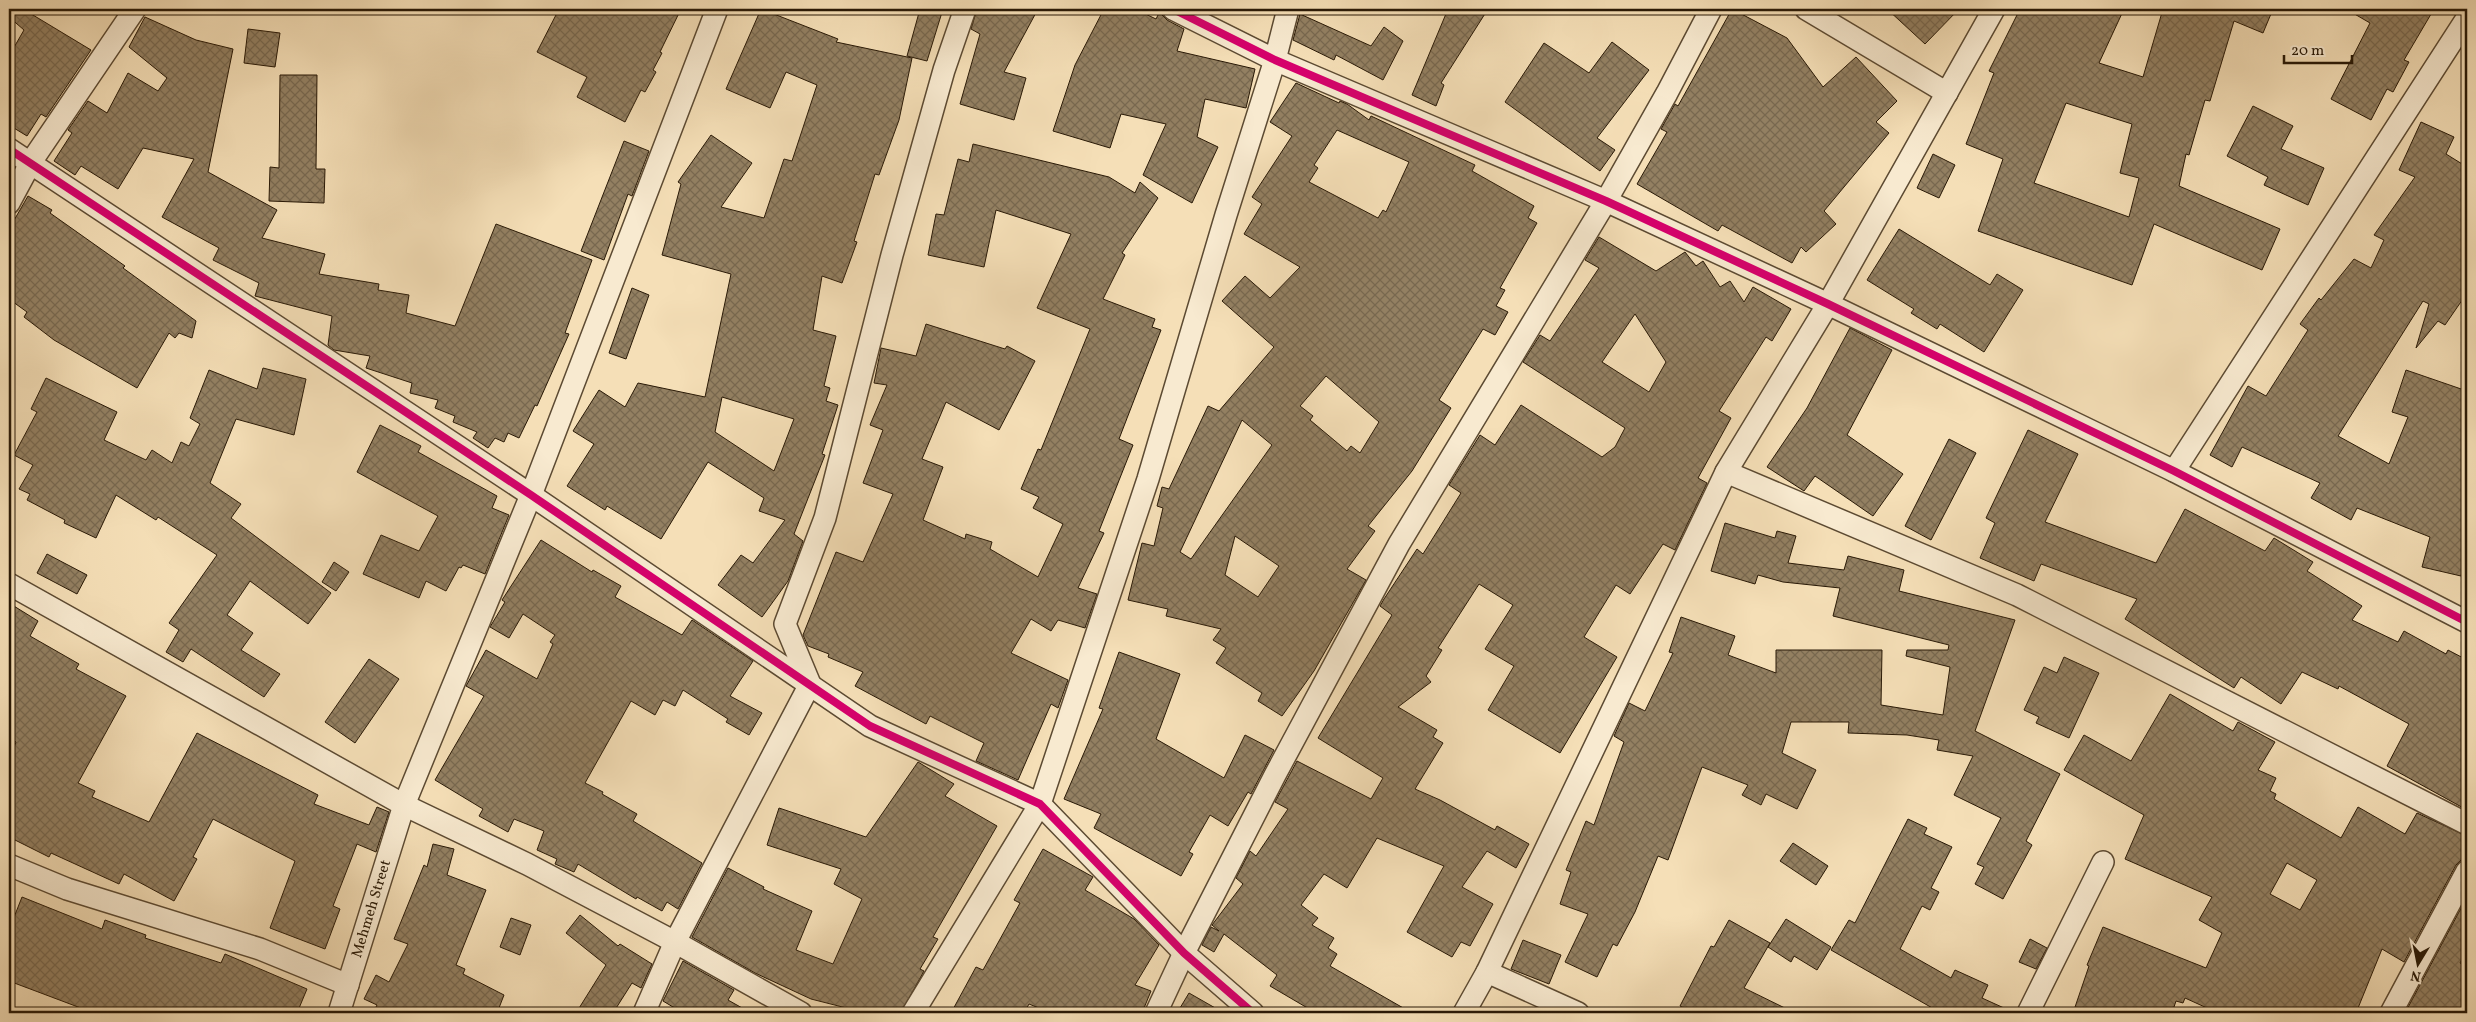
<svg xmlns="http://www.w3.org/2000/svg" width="2476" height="1022" viewBox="0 0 2476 1022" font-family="Vollkorn,serif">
  <defs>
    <pattern id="building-cross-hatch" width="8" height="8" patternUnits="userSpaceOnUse" patternTransform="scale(1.25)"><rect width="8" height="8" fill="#938062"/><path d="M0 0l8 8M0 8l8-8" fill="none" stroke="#78684f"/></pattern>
  </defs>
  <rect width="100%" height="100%" fill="#f5dfb7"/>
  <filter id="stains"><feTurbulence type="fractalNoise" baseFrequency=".004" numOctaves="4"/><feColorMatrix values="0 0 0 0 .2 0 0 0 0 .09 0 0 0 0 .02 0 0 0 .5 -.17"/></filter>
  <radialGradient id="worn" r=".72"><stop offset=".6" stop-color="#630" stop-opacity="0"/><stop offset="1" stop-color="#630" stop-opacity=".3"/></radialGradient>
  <g fill="url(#building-cross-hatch)" stroke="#291906" fill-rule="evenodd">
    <path d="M9 9H23L91 50 46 117 41 114 27 136 9 125V56L24 30 9 17Z"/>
    <path d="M559 9H681L660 52 662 53 653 70 656 72 645 92 641 90 625 122 577 97 587 77 537 52Z"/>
    <path d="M761 9 838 39 836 42 912 58 899 120 879 175 875 174 854 241 857 242 842 283 822 276 813 330 836 336 824 386 830 388 826 401 838 405 822 454 825 455 794 534 803 541 788 581 762 617 718 585 741 555 753 563 785 520 759 511 764 498 708 462 661 539 607 506 605 510 567 486 594 444 573 431 599 390 625 407 638 383 705 397 731 274 662 255 681 184 678 182 711 135 752 163 721 207 764 218 784 159 792 161 817 85 786 72 770 108 726 89ZM722 397 794 419 774 471 715 432Z"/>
    <path d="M920 9H943L927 61 907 56Z"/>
    <path d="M977 9H1038L1004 72 1026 78 1014 120 960 104 980 34 971 29Z"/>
    <path d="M1104 9H1135L1156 19 1161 9 1162 15 1167 20 1184 29 1177 51 1255 69 1246 108 1205 99 1197 137 1218 147 1192 203 1143 175 1166 124 1121 114 1110 148 1053 131 1075 65Z"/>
    <path d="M1448 9H1488L1441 83 1444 85 1436 106 1412 95Z"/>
    <path d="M1732 9 1787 38 1823 87 1856 57 1897 101 1876 122 1889 133 1824 211 1836 224 1806 252 1801 247 1792 263 1722 225 1718 231 1637 184 1667 132 1661 129 1675 104 1678 106Z"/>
    <path d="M1887 9H1959L1925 44Z"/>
    <path d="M2020 9H2124L2099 63 2143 77 2163 9H2273L2263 33 2234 21 2210 101 2205 100 2189 155 2186 154 2179 186 2280 229 2262 270 2154 224 2132 285 1978 231 2003 159 1966 144 1994 73 1989 71ZM2066 103 2132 124 2120 173 2139 178 2129 217 2034 183Z"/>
    <path d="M2346 9H2434L2404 60 2409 62 2393 92 2387 89 2371 120 2331 99 2370 23Z"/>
    <path d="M1300 14 1371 46 1384 27 1403 41 1383 80 1336 55 1334 60 1293 40Z"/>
    <path d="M145 17 196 40 233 49 208 172 277 210 262 238 325 254 319 274 379 284 378 290 409 295 406 313 455 326 496 224 592 260 565 333 569 334 537 406 535 405 519 438 508 433 504 442 495 438 488 448 473 438 477 432 453 422 455 416 435 408 438 400 410 393 412 383 366 368 370 356 334 350 328 345 332 316 255 296 259 283 213 260 219 248 162 217 194 159 143 148 118 189 81 166 75 175 54 161 72 133 68 130 88 101 107 113 128 73 158 91 167 78 129 47Z"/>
    <path d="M248 29 280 33 275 67 244 63Z"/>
    <path d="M1612 42 1649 70 1597 138 1615 150 1600 171 1505 102 1544 43 1589 73Z"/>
    <path d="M280 75H317L316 169H325L324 203 269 201 270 167 279 168Z"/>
    <path d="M1296 83 1339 103 1340 101 1347 104 1369 120 1371 116 1475 165 1472 171 1534 206 1528 218 1537 223 1500 288 1505 290 1496 306 1508 312 1495 335 1483 329 1439 400 1451 408 1412 471 1368 526 1375 531 1347 569 1366 580 1314 671 1282 716 1258 701 1262 693 1216 663 1226 648 1213 640 1221 629 1166 616 1168 609 1128 600 1142 543 1154 546 1163 508 1157 506 1162 487 1169 489 1208 406 1219 411 1274 347 1222 301 1245 276 1270 298 1300 267 1244 234 1262 204 1252 197 1292 136 1270 122ZM1337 130 1409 162 1386 212 1383 210 1378 218 1309 182 1318 168 1314 165ZM1326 376 1379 422 1360 453 1351 446 1347 451 1310 420 1313 416 1300 406ZM1242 420 1272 445 1191 559 1180 552ZM1235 536 1279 566 1258 597 1225 575Z"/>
    <path d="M2253 106 2293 126 2281 149 2324 168 2308 205 2264 185 2268 177 2227 156Z"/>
    <path d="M2421 122 2454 137 2446 154 2467 167V293L2445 325 2438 321 2416 348 2429 304 2423 301 2338 436 2389 464 2408 417 2392 412 2406 370 2467 391V548L2461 576 2422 567 2430 537 2357 508 2351 520 2311 498 2320 483 2242 447 2232 467 2210 455 2248 386 2266 396 2308 330 2300 324 2319 298 2321 300 2354 259 2371 268 2384 240 2374 235 2415 177 2399 170Z"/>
    <path d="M624 141 649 151 632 196 628 194 604 260 581 251Z"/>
    <path d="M973 144 1109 177 1135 193 1140 182 1158 198 1122 253 1125 255 1103 299 1155 319 1152 327 1161 330 1119 439 1133 445 1099 531 1104 533 1078 588 1097 594 1085 628 1058 620 1051 631 1031 619 1011 653 1068 680 1058 708 1051 704 1018 780 976 761 984 743 930 716 926 724 855 686 863 672 828 657 829 654 808 646 803 635 836 552 863 562 893 494 863 483 883 430 870 425 887 385 874 383 881 348 916 356 926 324 1005 349 1007 346 1035 361 999 430 946 402 922 459 943 467 923 520 965 539 966 534 992 542 990 549 1038 577 1063 524 1033 508 1039 497 1021 489 1038 449 1041 450 1090 329 1037 308 1071 234 996 210 984 267 928 255 936 214 944 215 958 159 969 162Z"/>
    <path d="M1933 154 1955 165 1939 198 1917 188Z"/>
    <path d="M28 196 52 210 50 213 125 266 123 268 196 321 192 338 179 333 175 338 169 333 137 388 54 340 24 317 27 312 9 299V229Z"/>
    <path d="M1899 229 1990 285 1997 274 2023 290 1984 352 1940 324 1937 329 1911 313 1914 309 1867 280Z"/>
    <path d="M1599 237 1656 271 1685 252 1696 266 1703 261 1720 287 1730 281 1744 302 1753 287 1791 309 1772 341 1766 337 1719 411 1731 418 1698 478 1707 483 1675 550 1663 544 1630 594 1616 585 1584 637 1617 657 1560 753 1488 710 1514 666 1485 649 1513 605 1479 584 1438 648 1442 650 1426 676 1431 682 1398 707 1437 730 1433 737 1443 743 1415 789 1440 800 1495 830 1497 826 1529 844 1516 868 1487 851 1462 887 1493 904 1470 946 1461 942 1452 957 1407 932 1444 866 1377 838 1347 888 1324 874 1301 905 1318 918 1312 925 1334 938 1328 948 1337 954 1330 966 1412 1013H1316L1270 986 1277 975 1224 934 1214 952 1202 945 1211 927 1219 931 1212 925 1243 884 1236 878 1250 851 1256 856 1288 809 1275 802 1297 761 1371 799 1383 778 1318 738 1392 615 1380 606 1384 599 1417 549 1423 554 1461 493 1449 485 1480 435 1495 445 1521 405 1602 457 1615 447 1625 428 1523 362 1540 335 1550 341 1599 268 1585 260ZM1635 314 1666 362 1649 392 1602 362Z"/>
    <path d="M632 288 649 295 626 359 609 353Z"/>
    <path d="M1850 328 1892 350 1847 435 1903 474 1873 516 1815 476 1804 491 1767 467 1807 408Z"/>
    <path d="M263 368 306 379 294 435 236 419 210 483 241 504 231 518 331 593 308 624 250 581 227 615 253 633 241 650 280 674 264 697 191 649 183 662 166 652 179 630 169 623 217 555 158 517 156 520 116 495 96 538 64 523 65 520 27 500 30 494 19 489 33 465 14 455 37 412 31 409 46 378 117 412 104 440 146 460 152 450 172 463 181 442 189 446 200 424 190 418 209 370 257 389Z"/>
    <path d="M380 425 421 446 418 452 497 496 492 508 509 515 485 574 463 565 461 568 459 567 446 591 426 581 419 598 363 574 381 535 419 551 438 516 357 472Z"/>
    <path d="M2028 430 2078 454 2045 522 2156 563 2185 509 2265 551 2274 538 2313 562 2307 571 2362 606 2352 620 2398 642 2404 631 2446 654 2448 650 2467 660V810L2387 766 2409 724 2339 686 2338 689 2302 672 2281 704 2241 677 2234 688 2125 619 2137 599 2041 564 2034 581 1980 558 1995 523 1986 518Z"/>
    <path d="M1949 439 1976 453 1931 540 1905 526Z"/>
    <path d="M1725 523 1775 538 1777 531 1796 536 1788 563 1844 570 1848 556 1904 570 1899 591 2015 620 1975 731 2060 774 2026 841 2032 845 2003 899 1975 884 1984 867 1977 864 2001 818 1954 795 1973 756 1937 750 1939 740 1907 735 1848 733 1849 722H1791L1782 753 1816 770 1797 809 1766 794 1761 805 1742 795 1748 785 1702 767 1668 860 1658 856 1635 912 1617 946 1613 944 1597 977 1565 962 1588 914 1560 904 1571 872 1566 870 1586 821 1594 825 1624 742 1614 736 1629 703 1645 711 1673 653 1669 652 1681 617 1735 636 1728 655 1776 673V650H1882L1881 705 1943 715 1950 667 1906 656 1907 650H1948L1949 645 1833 616 1840 588 1783 582 1758 575 1755 584 1711 571Z"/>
    <path d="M541 540 592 572 593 570 621 586 615 597 682 635 692 620 753 661 730 696 762 713 749 735 726 722 728 719 683 690 675 706 663 700 655 715 631 701 585 783 603 792 602 794 637 814 633 821 702 863 678 909 667 902 662 911 637 897 636 899 578 864 574 872 555 864 557 859 537 850 544 831 514 819 508 832 479 816 483 809 435 780 484 696 466 686 486 650 537 679 553 644 550 642 555 635 523 614 509 638 490 627 505 602 502 600Z"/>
    <path d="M47 554 87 575 77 594 37 573Z"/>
    <path d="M334 562 349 572 336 591 322 582Z"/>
    <path d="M9 603 38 621 30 636 79 664 76 669 126 696 78 783 95 791 92 797 149 822 197 733 318 795 314 804 369 825 377 807 389 812 376 852 357 844 333 906 340 909 325 949 270 928 295 861 213 819 193 857 197 859 174 901 124 874 119 884 51 853 49 857 9 837V760L16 742 9 738Z"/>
    <path d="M1119 652 1180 674 1156 739 1224 778 1245 735 1274 750 1251 794 1248 792 1228 826 1210 815 1189 852 1193 854 1181 876 1094 828 1101 814 1064 799 1103 709 1099 708Z"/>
    <path d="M2064 657 2099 673 2069 738 2036 723 2039 717 2024 710 2044 667 2057 673Z"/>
    <path d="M369 659 399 679 355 743 325 722Z"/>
    <path d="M2170 694 2233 731 2238 722 2275 742 2258 770 2276 778 2270 791 2276 794 2274 799 2341 838 2358 807 2405 834 2417 813 2467 836V859L2461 860 2456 865 2404 962 2382 949 2356 1013H2218L2185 998 2183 1003 2176 1001 2172 1013H2073L2089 966 2087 965 2103 927 2206 968 2222 933 2199 920 2212 897 2125 859 2144 815 2064 770 2084 735 2131 761ZM2287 863 2317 880 2300 910 2270 894Z"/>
    <path d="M918 762 954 784 945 796 997 826 933 937 938 939 920 969 924 971 901 1013H866L811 999 755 973 692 937 728 868 764 887 763 889 812 911 796 950 833 964 862 899 834 884 841 869 767 845 779 808 866 837Z"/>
    <path d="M1908 819 1927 828 1924 834 1952 847 1931 888 1939 892 1930 910 1922 906 1900 949 1951 978 1955 970 1988 985 1982 998 2015 1013H1941L1831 950 1849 920 1855 923Z"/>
    <path d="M1793 843 1828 866 1816 885 1780 861Z"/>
    <path d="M433 844 454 849 447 875 486 890 456 965 465 969 463 974 504 995 497 1013H373L377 1005 364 999 376 975 389 982 408 944 394 939 424 865 427 867Z"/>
    <path d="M1043 849 1093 877 1085 890 1134 919 1159 945 1135 985 1151 991 1142 1013H1134L1121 1008 1119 1013H1051L1029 1004 1024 1013H951L976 967 983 970 1020 903 1014 900Z"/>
    <path d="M22 897 102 929 105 920 146 935 145 938 221 963 225 954 307 989 297 1013H94L9 981V930Z"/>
    <path d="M2467 897V950L2460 963 2467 967V1013H2405Z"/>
    <path d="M580 915 618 946 620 944 652 964 641 988 632 983 613 1013H576L606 965 566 933Z"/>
    <path d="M511 918 531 925 520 955 500 947Z"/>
    <path d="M1786 919 1831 947 1817 970 1794 956 1791 962 1768 947Z"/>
    <path d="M1729 920 1770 943 1744 988 1795 1013H1694L1680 1006 1711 946 1714 947Z"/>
    <path d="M2030 939 2047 948 2036 969 2019 962Z"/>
    <path d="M1523 940 1561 955 1549 984 1511 969Z"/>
    <path d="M683 961 734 990 728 1000 751 1013H683L663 1001Z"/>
    <path d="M1189 993 1224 1013H1177Z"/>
  </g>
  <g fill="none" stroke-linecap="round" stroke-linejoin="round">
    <g stroke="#5c4a32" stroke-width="24">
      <g id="minor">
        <path d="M1173 9 1275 60 1606 201 1828 304 2174 471 2467 622"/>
        <path d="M1806 9 1947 93"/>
        <path d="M9 149 531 495 870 726 1040 804 1184 953 1253 1013"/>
        <path d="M9 203 31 162 135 9"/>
        <path d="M2174 471 2467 18"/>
        <path d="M1726 472 2017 595 2467 824"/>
        <path d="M9 584 404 805 527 864 675 942 801 1013"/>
        <path d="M9 865 67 889 260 949 348 985"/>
        <path d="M1487 972 1578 1013"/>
        <path d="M339 1013 404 805 531 495 717 9"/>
        <path d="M644 1013 675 942 810 684 785 624 825 518 892 255 944 70 965 9"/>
        <path d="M913 1013 1040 804 1148 479 1226 215 1275 60 1288 9"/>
        <path d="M1156 1013 1184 953 1275 775 1399 544 1606 201 1667 93 1711 9"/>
        <path d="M1464 1013 1487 972 1726 472 1828 304 1994 9"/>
        <path d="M2028 1013 2103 862"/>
        <path d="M2391 1013 2467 871"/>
      </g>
    </g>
    <use href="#minor" stroke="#f8ead0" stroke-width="21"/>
    <g stroke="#f8ead0" stroke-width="11">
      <g id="cycleway">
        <path d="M1173 9 1275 60 1606 201 1828 304 2174 471 2467 622"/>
        <path d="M9 149 531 495 870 726 1040 804 1184 953 1253 1013"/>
      </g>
    </g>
    <use href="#cycleway" stroke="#d6006c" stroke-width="8"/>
  </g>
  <g text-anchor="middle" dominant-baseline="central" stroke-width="5" stroke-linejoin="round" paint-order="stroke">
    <g font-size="15" fill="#291906" stroke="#f8ead0">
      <text transform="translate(372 909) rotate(-73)">Mehmeh Street</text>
    </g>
  </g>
  <rect width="2476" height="1022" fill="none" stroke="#f5dfb7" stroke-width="30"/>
  <rect x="10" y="10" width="2456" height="1002" fill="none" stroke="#291906" stroke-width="2.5"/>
  <rect x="15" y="15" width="2446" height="992" fill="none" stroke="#291906"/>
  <g transform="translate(2418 964) rotate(190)" stroke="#f8ead0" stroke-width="4" paint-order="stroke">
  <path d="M0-4L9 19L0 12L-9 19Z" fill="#291906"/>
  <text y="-8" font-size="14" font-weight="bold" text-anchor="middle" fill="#291906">N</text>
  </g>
  <path d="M2284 55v8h68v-8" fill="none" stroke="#291906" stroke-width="2.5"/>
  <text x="2291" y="55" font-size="15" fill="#291906" stroke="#f8ead0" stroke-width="4" paint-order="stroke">20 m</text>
  <rect width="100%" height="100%" filter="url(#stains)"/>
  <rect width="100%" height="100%" fill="url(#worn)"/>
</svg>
